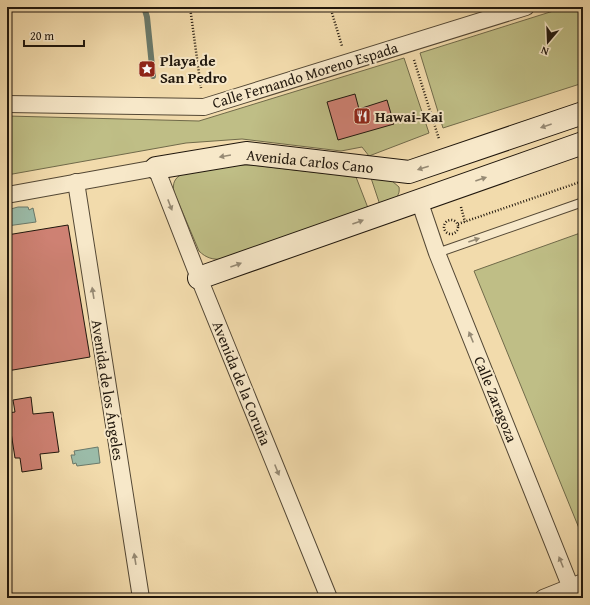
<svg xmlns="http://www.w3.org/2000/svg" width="590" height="605" viewBox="0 0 590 605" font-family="'Gentium Book Plus',serif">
  <rect width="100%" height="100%" fill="#f2dbac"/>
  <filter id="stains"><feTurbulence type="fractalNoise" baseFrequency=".005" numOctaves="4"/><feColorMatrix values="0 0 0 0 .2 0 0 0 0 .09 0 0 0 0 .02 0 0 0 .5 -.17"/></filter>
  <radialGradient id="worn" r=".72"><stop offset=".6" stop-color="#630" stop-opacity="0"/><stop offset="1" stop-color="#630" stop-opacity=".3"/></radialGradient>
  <g fill="#bfbe86" stroke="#706a4a">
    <path d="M566 7H583V83L443 128 420 53Z"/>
    <path d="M404 58 429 133 369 156 362 147 341 151 242 139 186 143 7 175V116L199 121Z"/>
    <path d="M236 165H252L356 177 368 208 223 259C213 260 206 258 199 251L174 192C172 183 175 178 182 174Z"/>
    <path d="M371 178 392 181 399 187C401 199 390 201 380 205Z"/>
    <path d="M583 232V538L474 271Z"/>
  </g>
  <g fill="#9bbba8" stroke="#6a796a">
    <path d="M18 207H28L29 210 33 208 36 222 7 226V210Z"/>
    <path d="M98 447 100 463 77 466 76 463 73 464 71 455H75L74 451Z"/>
  </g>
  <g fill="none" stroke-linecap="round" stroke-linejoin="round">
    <path stroke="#6a796a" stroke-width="6" d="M144 7 147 17 153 76"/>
  </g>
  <g fill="#ce8173" stroke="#20170d">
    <path d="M355 94 359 109 387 100 394 124 338 140 327 102Z"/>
    <path d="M68 225 90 357 7 371V235Z"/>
    <path d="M31 397 33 414 53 412 59 452 40 454 42 469 22 472 20 458H15L8 413 15 412 13 400Z"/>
  </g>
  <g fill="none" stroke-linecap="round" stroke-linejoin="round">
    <g stroke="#544835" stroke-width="10">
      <path id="lane" d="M437 253 583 202"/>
    </g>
    <g stroke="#544835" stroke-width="18">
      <g id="street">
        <path d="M7 104 204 107 526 7"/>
        <path d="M76 182 141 598"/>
        <path d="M7 195 156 168 199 278 329 598"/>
        <path d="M419 200 437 253 575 598"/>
        <path d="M543 598 583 582"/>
      </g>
    </g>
    <g stroke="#20170d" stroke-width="24">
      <g id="secondary">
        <path d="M156 168 246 153 409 172 583 113"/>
        <path d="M199 278 583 143"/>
      </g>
    </g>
    <g stroke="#20170d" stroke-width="2.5" stroke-dasharray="1 2" stroke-linecap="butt">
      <path d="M190 7 201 88"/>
      <path d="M332 13 342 46"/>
      <path d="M414 60 439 139"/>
      <path d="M461 207 465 222"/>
      <circle cx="451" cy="227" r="7"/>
      <path d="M458 224 583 181"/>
    </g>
    <use href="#lane" stroke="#f7e8c9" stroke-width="8"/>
    <use href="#street" stroke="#f7e8c9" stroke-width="16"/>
    <use href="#secondary" stroke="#f7e8c9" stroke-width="22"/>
  </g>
  <defs><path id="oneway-solid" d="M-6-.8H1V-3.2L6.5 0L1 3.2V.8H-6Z"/></defs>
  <g fill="#968a74">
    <use href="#oneway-solid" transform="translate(546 126) rotate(161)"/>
    <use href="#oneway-solid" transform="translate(225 156) rotate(170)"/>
    <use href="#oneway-solid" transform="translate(423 168) rotate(163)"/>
    <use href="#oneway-solid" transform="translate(481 179) rotate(-19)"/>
    <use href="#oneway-solid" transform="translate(170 205) rotate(69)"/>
    <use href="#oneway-solid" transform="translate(358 222) rotate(-20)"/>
    <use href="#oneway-solid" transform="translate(474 240) rotate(-19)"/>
    <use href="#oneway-solid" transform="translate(236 265) rotate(-20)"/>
    <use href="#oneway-solid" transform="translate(93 293) rotate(-99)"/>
    <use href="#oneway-solid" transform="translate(471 337) rotate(-112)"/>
    <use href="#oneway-solid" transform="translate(277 470) rotate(68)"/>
    <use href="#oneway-solid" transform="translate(135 559) rotate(-99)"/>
    <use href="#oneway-solid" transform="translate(561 562) rotate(-112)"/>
  </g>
  <defs>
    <g id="sight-square" transform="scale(0.9)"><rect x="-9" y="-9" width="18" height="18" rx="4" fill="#8f2418" stroke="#f7e8c9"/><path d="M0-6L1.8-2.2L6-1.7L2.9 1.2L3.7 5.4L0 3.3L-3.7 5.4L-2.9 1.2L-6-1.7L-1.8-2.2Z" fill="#fff"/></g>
    <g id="restaurant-square" transform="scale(0.9)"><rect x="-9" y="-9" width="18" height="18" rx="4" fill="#8f2418" stroke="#f7e8c9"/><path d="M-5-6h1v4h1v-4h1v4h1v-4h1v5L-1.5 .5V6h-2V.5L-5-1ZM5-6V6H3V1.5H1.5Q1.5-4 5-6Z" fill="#fff"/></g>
  </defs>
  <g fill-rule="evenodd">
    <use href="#sight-square" x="147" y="69"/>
    <use href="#restaurant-square" x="362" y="116"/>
  </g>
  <g text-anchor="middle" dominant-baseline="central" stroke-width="4" stroke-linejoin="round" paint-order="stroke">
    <g font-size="15" font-weight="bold" fill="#20170d" stroke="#f7e8c9" text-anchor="start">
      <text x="160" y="60">Playa de<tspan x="160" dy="17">San Pedro</tspan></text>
      <text x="375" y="116">Hawai-Kai</text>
    </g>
    <g font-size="15" fill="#20170d" stroke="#f7e8c9">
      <text transform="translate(305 75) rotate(-17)">Calle Fernando Moreno Espada</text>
      <text transform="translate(310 161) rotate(6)">Avenida Carlos Cano</text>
      <text transform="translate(242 383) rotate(68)">Avenida de la Coruña</text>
      <text transform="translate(108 390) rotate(81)">Avenida de los Ángeles</text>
      <text transform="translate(496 399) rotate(68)">Calle Zaragoza</text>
    </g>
  </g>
  <rect width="590" height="605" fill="none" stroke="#f2dbac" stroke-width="24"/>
  <rect x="8" y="8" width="574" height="589" fill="none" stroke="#20170d" stroke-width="2"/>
  <rect x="12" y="12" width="566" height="581" fill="none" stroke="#20170d"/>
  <g transform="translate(548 42) rotate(199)" stroke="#f7e8c9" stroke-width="3" paint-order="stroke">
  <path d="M0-3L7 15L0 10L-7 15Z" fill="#20170d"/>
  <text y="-6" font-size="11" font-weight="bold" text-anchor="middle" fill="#20170d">N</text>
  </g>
  <path d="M24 40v6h60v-6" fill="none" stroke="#20170d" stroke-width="2"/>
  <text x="30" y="40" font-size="12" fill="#20170d" stroke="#f7e8c9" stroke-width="3" paint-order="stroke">20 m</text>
  <rect width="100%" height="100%" filter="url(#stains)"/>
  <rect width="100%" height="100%" fill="url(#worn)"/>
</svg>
